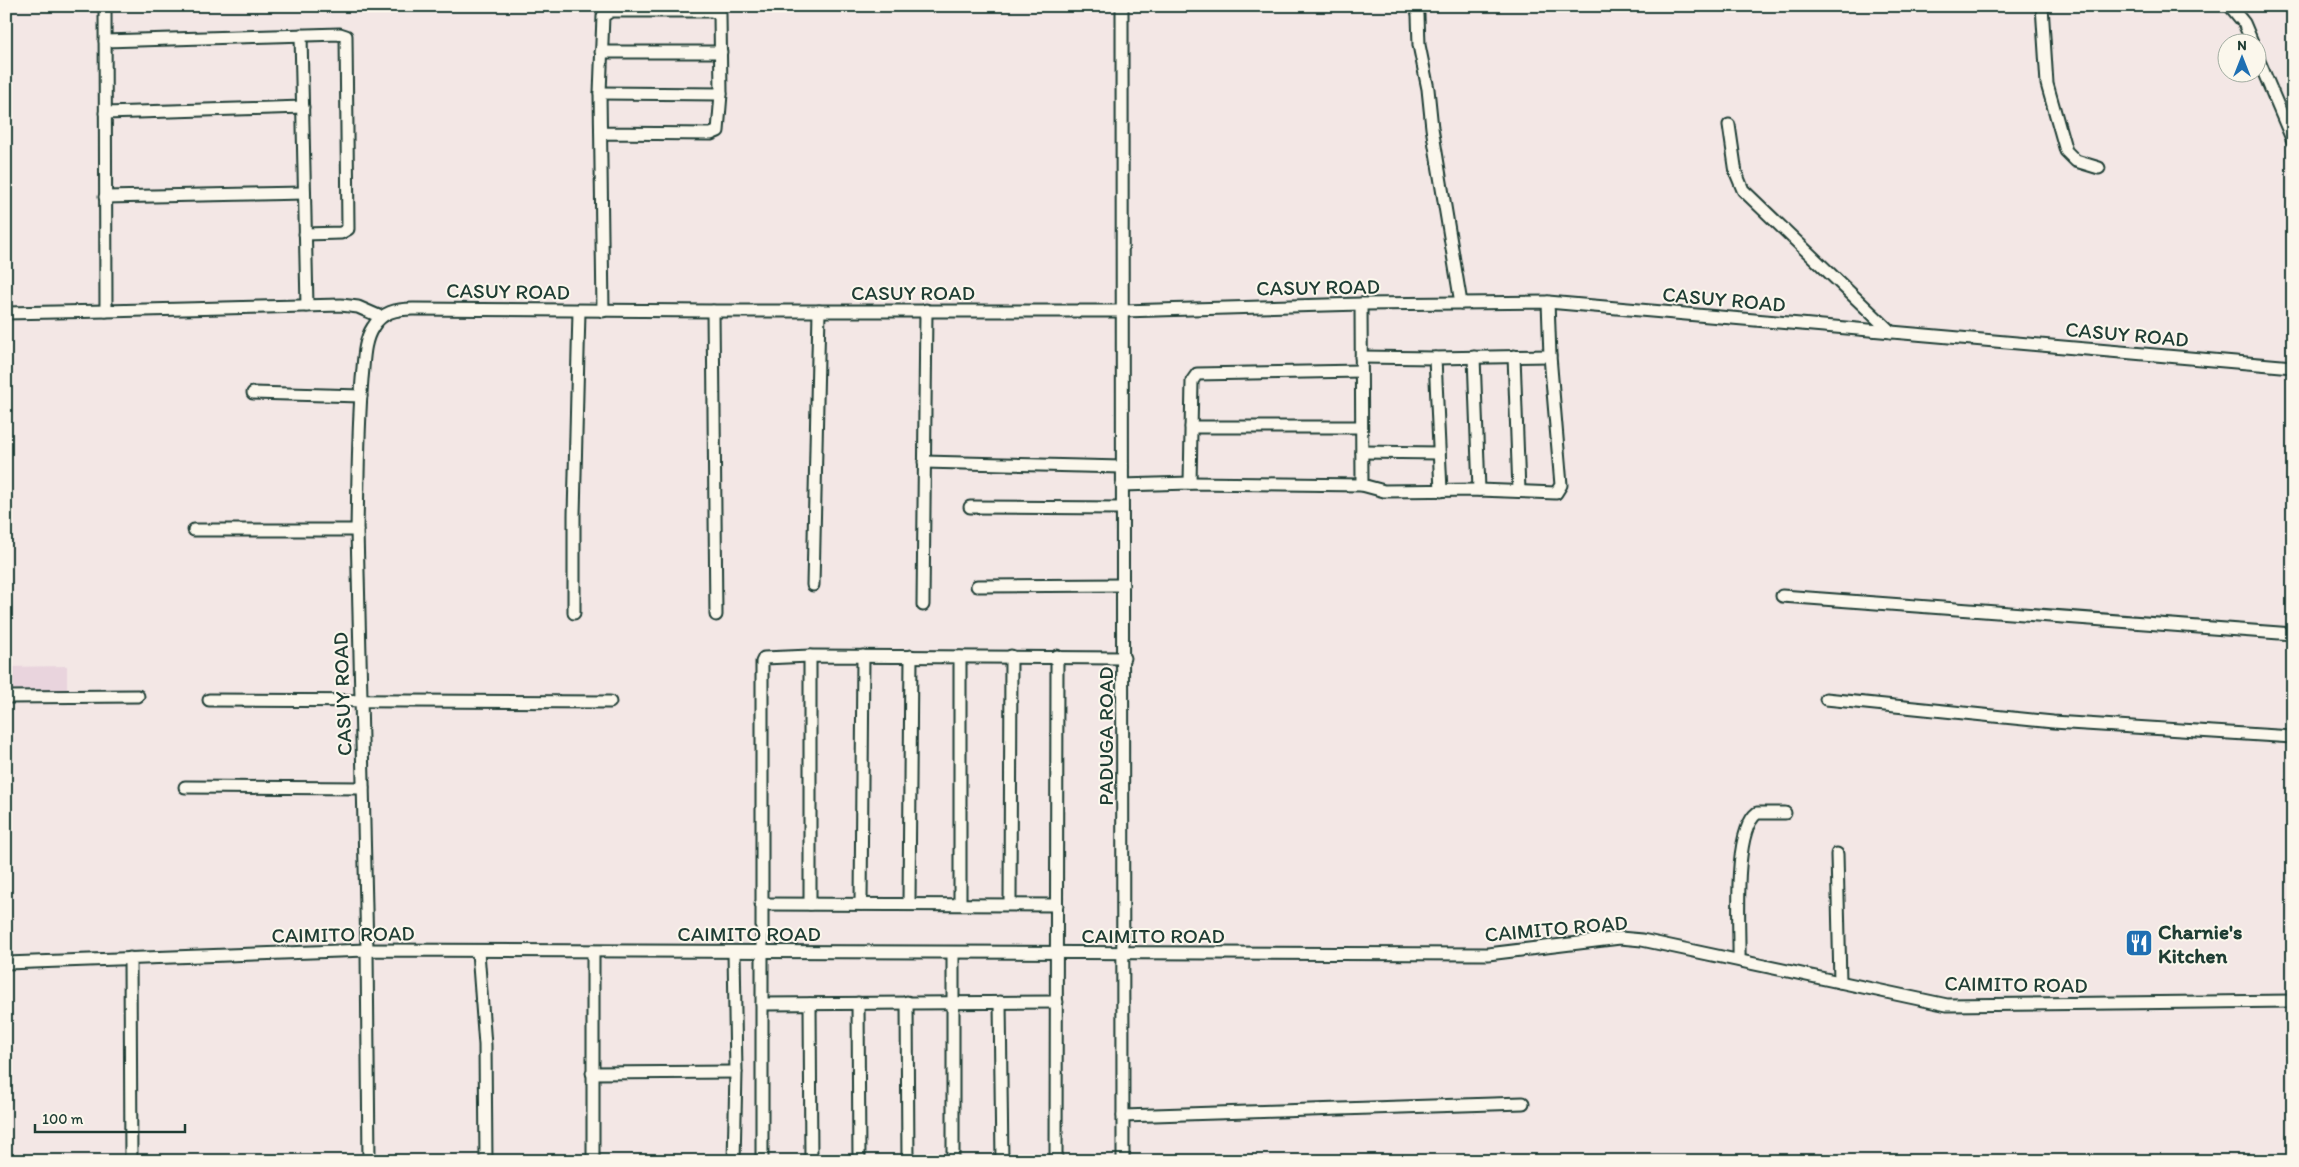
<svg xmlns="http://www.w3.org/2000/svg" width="2299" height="1167" viewBox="0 0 2299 1167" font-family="Itim,sans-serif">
  <rect width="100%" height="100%" fill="#f3e7e5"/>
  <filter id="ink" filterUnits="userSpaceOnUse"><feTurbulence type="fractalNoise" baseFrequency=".02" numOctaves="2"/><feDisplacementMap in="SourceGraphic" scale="10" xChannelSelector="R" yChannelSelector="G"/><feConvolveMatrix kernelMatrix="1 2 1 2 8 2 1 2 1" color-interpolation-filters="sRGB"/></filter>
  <g filter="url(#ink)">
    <path fill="#e9d4dd" d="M67 666V693H6V667Z"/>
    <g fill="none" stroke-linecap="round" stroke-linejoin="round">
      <g stroke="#1f3d34" stroke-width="15">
        <g id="minor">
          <path d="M105 6 106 311 341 305 358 307 381 317"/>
          <path d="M1122 6 1123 1161"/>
          <path d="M1416 6 1418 15 1419 45 1428 89 1432 128 1461 303"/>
          <path d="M2042 6 2047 84 2066 151 2076 161 2099 168"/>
          <path d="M2230 6 2244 23 2252 42"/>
          <path d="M301 35 307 306"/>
          <path d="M105 41 340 34 346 36 348 229 341 233 305 234"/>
          <path d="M601 52H721"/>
          <path d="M2256 54 2293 141"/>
          <path d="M600 93 721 94"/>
          <path d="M105 113 303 107"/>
          <path d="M1729 125 1736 173 1743 190 1891 332"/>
          <path d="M601 133 711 134 718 131 721 94 720 14 712 11H611L603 16 600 93 603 311"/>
          <path d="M105 197 304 193"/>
          <path d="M1361 304 1362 485"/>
          <path d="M713 311 716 615"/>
          <path d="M6 313 106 311"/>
          <path d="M1514 356 1519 491"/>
          <path d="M1361 357 1435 358 1550 356"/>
          <path d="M1474 357 1479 490"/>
          <path d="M1435 358 1441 491"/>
          <path d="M253 393 361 396"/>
          <path d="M1191 427H1361"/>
          <path d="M1362 452 1439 453"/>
          <path d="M924 462 1122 467"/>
          <path d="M1190 483 1192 381 1197 374 1361 371"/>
          <path d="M1122 485 1190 483 1362 485 1384 491 1479 490 1556 493 1561 485 1550 356 1548 302"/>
          <path d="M970 507 1122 508"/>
          <path d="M194 530H357"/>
          <path d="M813 585 819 311"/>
          <path d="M977 586 1123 585"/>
          <path d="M1782 596 2293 634"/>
          <path d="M923 605 926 310"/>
          <path d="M574 613V515L579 311"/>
          <path d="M6 697 138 696"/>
          <path d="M1826 699 2053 722 2293 737"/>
          <path d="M209 700 610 702"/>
          <path d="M185 787 363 788"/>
          <path d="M1837 854 1840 982"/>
          <path d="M761 904 1057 905"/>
          <path d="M810 904V656"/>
          <path d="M861 904 863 656"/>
          <path d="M909 904 911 656"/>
          <path d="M960 904V657"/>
          <path d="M1010 904 1011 656"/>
          <path d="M593 951V1161"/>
          <path d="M478 952 485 1045 486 1161"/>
          <path d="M734 952 736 1072 734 1161"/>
          <path d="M953 953V1161"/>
          <path d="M130 958 131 1161"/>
          <path d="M1739 960C1740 929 1732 832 1757 813H1785"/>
          <path d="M6 963 367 950 1488 954 1620 938 1642 940 1947 1005 2293 1001"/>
          <path d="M907 1002 908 1161"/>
          <path d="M1000 1002 1002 1161"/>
          <path d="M858 1003 859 1161"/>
          <path d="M762 1004 1057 1002"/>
          <path d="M810 1004 811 1161"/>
          <path d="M592 1073 736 1072"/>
          <path d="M1123 1116 1523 1103"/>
          <path d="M369 1161 367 950 357 530C358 479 358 429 362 379 364 362 363 342 373 327 382 312 396 309 413 309L713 311H1123L1361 304 1548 302 2293 367"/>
          <path d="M762 1161V662L764 658 810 656 1124 658"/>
          <path d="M1056 1161 1057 656"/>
        </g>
      </g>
      <use href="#minor" stroke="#fbf7ec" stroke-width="11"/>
    </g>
  </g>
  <defs>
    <g id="restaurant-square" transform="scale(1.4375)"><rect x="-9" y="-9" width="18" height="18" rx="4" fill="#1f6fb2" stroke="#fbf7ec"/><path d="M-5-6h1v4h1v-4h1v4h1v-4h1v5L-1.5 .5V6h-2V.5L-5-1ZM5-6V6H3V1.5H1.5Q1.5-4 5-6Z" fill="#fff"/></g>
  </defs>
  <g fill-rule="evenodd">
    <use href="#restaurant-square" x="2139" y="943"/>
  </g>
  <g text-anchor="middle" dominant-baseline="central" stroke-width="4" stroke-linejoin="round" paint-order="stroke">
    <g font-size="21" fill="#1f3d34" stroke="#fbf7ec">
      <text transform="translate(1318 287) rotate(-1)">CASUY ROAD</text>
      <text transform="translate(508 291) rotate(1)">CASUY ROAD</text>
      <text x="913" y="292">CASUY ROAD</text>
      <text transform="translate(1724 299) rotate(5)">CASUY ROAD</text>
      <text transform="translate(2127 334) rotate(5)">CASUY ROAD</text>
      <text transform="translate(342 694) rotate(-92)">CASUY ROAD</text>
      <text transform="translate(1105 736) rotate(-90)">PADUGA ROAD</text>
      <text transform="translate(1556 928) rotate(-5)">CAIMITO ROAD</text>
      <text x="749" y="933">CAIMITO ROAD</text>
      <text transform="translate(343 934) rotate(-1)">CAIMITO ROAD</text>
      <text x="1153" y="935">CAIMITO ROAD</text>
      <text transform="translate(2016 984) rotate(1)">CAIMITO ROAD</text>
    </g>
    <g font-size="21" font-weight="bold" fill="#1f3d34" stroke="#fbf7ec" text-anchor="start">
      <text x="2158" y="931">Charnie's<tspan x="2158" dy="24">Kitchen</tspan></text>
    </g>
  </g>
  <rect width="2299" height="1167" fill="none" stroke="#fbf7ec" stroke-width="25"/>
  <rect x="12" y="12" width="2274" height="1142" fill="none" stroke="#1f3d34" stroke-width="2" filter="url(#ink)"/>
  <g transform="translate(2242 58)"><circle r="24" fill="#fbf7ec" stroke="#a3ada2"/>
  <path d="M0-4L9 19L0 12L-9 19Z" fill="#1f6fb2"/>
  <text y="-8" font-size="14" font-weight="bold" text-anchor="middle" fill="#1f3d34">N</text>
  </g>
  <path d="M35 1124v8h150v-8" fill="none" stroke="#1f3d34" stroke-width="2.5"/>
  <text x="42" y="1124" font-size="15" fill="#1f3d34" stroke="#fbf7ec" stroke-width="4" paint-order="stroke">100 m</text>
</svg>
